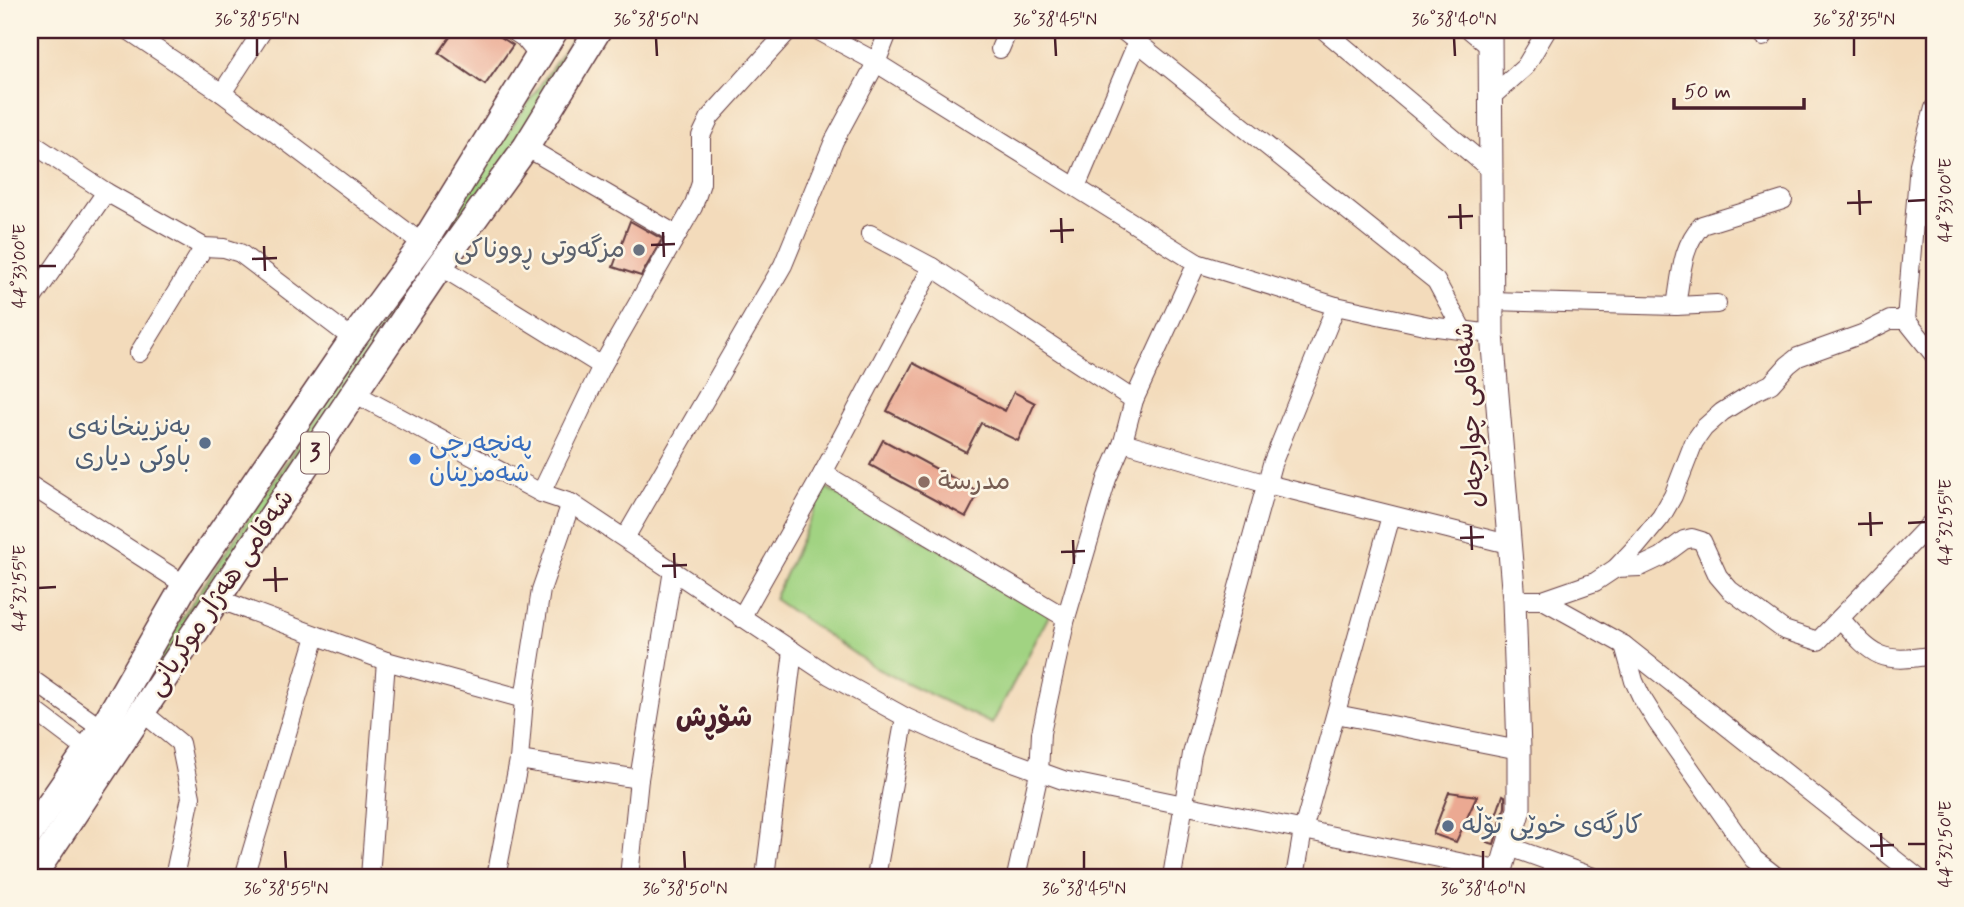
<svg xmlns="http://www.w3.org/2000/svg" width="1964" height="907" viewBox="0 0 1964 907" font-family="Mynerve,'Playpen Sans Arabic',sans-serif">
  <rect width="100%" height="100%" fill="#fcf5e5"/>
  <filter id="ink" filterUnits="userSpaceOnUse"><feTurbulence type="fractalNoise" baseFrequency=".0143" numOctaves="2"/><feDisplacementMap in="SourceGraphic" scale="14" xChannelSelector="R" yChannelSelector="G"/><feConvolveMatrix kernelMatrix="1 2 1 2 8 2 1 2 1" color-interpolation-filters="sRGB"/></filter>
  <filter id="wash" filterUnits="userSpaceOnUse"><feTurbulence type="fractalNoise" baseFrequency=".00686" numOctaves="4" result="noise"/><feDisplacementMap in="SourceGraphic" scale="28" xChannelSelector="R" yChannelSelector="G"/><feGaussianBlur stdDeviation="1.57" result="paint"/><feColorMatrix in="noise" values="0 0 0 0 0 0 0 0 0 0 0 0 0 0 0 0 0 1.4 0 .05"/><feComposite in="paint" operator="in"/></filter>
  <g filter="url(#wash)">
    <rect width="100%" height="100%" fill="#f3dbbb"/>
    <g fill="#a1d382" stroke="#767956" stroke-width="2">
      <path d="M578 30H596L30 873V846L441 230Z"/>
      <path d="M825 487 1052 610 992 724 877 669 774 599Z"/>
    </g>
    <g id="blocks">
      <g fill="#eba992">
        <path d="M455 30H490L513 45 485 85 439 53Z"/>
        <path d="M630 221 662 239 641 276 613 267Z"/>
        <path d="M913 363 1005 411 1014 392 1035 403 1018 441 981 423 966 452 887 411Z"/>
        <path d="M883 440 979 492 966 517 870 465Z"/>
        <path d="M1449 792 1477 796 1456 842 1433 834Z"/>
        <path d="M1503 795 1505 796V807L1494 844 1487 842Z"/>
      </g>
    </g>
  </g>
  <g filter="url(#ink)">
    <use href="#blocks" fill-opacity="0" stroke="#633b41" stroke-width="2"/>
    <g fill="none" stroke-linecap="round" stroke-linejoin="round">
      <g stroke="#633b41" stroke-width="20">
        <g id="minor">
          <path d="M128 30 222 93 423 244"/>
          <path d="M512 30 524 38 539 56"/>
          <path d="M817 30 867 57 1197 263 1336 306 1429 326 1492 334"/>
          <path d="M1122 30 1436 281 1462 329"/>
          <path d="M1324 30 1491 170"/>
          <path d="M1470 30 1489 46"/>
          <path d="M1763 30V37"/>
          <path d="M1000 49 1008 30"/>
          <path d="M222 93 263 30"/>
          <path d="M1490 98 1525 67 1547 30"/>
          <path d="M30 142 106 192 204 247 224 248 240 253 353 339"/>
          <path d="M526 147 677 235"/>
          <path d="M1076 187 1137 43"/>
          <path d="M870 234 932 267 1134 400"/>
          <path d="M440 266 602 366"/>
          <path d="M1492 301 1676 306 1717 304"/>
          <path d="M30 302 106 192"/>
          <path d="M1676 306C1681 278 1681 246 1702 225L1783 200"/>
          <path d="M1906 320 1919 164 1934 108"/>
          <path d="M139 353 204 247"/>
          <path d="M354 393 541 493 571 503 829 675 905 717 969 746 1063 780 1502 871"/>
          <path d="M1123 442 1267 484 1508 544"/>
          <path d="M823 473 1066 618"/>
          <path d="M30 485 185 585"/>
          <path d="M541 493 602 366 693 207 701 183V136L710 117 789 30"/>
          <path d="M625 538 783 265 834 141 876 63 889 30"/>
          <path d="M1616 568 1640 567 1661 557 1684 540 1692 538 1702 541 1718 576 1730 590 1784 630 1818 641 1934 520"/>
          <path d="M218 599 386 661 524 699"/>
          <path d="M1514 600H1543L1624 645 1917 877"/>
          <path d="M1543 600 1595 582 1616 568 1636 547 1661 517 1673 496 1694 442 1704 428 1722 412 1752 393 1771 384 1788 365 1798 357 1862 334 1890 320H1906L1934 355"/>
          <path d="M741 618 823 473 932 267"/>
          <path d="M1840 618C1874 658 1881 664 1934 655"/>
          <path d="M1624 645 1634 681 1642 698 1657 722 1754 859 1777 877"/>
          <path d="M30 678 102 729"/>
          <path d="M30 707 87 750"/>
          <path d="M141 711 180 743 191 797 174 877"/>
          <path d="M1336 714 1519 750"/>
          <path d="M519 760 639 779"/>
          <path d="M1510 847 1593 877"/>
          <path d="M244 877 316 636"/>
          <path d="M370 877 386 661"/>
          <path d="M496 877 519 760 524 699 541 590 571 503"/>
          <path d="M629 877 639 779 673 570"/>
          <path d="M765 877 793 651"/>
          <path d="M876 877 905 717"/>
          <path d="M1016 877 1039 773 1041 733 1066 618 1107 479 1123 442 1134 400 1197 263"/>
          <path d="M1172 877 1192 754 1272 464 1336 306"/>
          <path d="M1295 877 1303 830 1391 516"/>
        </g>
      </g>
      <g stroke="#633b41" stroke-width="25">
        <path id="major" d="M1490 30 1492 334 1514 600 1519 750V809L1499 877"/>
      </g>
      <g stroke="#633b41" stroke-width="29">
        <g id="highway">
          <path d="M30 833 102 729 185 585 353 339 423 244 555 30"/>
          <path d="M32 877 354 393 440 266 526 147 598 30"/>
        </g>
      </g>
      <use href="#minor" stroke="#fff" stroke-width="18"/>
      <use href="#major" stroke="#fff" stroke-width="23"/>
      <use href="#highway" stroke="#fff" stroke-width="26"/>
    </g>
  </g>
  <path fill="none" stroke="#4a1f2b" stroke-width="2.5" d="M257 38V56M656 38 657 56M1055 38 1056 56M1454 38 1455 56M1854 38V56M1859 190 1860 215M1908 201 1926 200M1847 203 1872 202M1460 204 1461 229M1448 217 1473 216M1061 218 1062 243M1050 231 1074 230M663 232 664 257M651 245 675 244M264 246 265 271M252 259 277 258M38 266H56M1870 512 1871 536M1908 523 1926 522M1858 524 1883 523M1471 526 1472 550M1460 538 1484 537M1073 540 1074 564M1061 552 1085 551M674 553 675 578M662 566 687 565M275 567 276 592M263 580 288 579M38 588 56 587M1881 833 1882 857M1908 844H1926M1870 846 1894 845M285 851 286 869M684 851 685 869M1084 851V869M1483 851V869"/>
  <circle fill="#6b7280" stroke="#fcf5e5" stroke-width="2.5" cx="639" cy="250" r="7"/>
  <g fill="#5c6f8a" stroke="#fcf5e5" stroke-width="2.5">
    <circle cx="205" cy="443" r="7"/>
    <circle cx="1448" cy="826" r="7"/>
  </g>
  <circle fill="#3f7fe0" stroke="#fcf5e5" stroke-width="2.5" cx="415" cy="459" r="7"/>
  <circle fill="#8d6e63" stroke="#fcf5e5" stroke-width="2.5" cx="924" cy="482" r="7"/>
  <g text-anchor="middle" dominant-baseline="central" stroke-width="5" stroke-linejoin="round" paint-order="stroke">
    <rect fill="#fcf5e5" stroke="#7f5f63" stroke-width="2" x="301" y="432.5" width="28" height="41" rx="5"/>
    <g font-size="24" font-weight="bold" fill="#4a1f2b">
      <text x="315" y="453">3</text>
    </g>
    <g font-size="26" fill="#5b616d" stroke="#fcf5e5" text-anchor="end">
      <text x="625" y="250">مزگەوتی ڕووناکی</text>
    </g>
    <g font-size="26" fill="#4a1f2b" stroke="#fcf5e5">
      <text transform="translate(1471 415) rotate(-94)">شەقامی چوارچەل</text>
      <text transform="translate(221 593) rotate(-56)">شەقامی ھەژار موکریانی</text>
    </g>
    <g font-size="26" fill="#4e5e75" stroke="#fcf5e5" text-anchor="end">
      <text x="191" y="428">بەنزینخانەی<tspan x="191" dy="30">باوکی دیاری</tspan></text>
      <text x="1462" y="826" text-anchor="start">کارگەی خوێی تۆڵە</text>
    </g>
    <g font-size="26" fill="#366cbe" stroke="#fcf5e5" text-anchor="start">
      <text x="429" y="444">پەنچەرچی<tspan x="429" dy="30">شەمزینان</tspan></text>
    </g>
    <g font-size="26" fill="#785e54" stroke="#fcf5e5" text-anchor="start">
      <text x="938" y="482">مدرسة</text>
    </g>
    <g font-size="28" font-weight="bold" fill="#4a1f2b" stroke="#fcf5e5">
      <text x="714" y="718">شۆڕش</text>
    </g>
  </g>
  <rect width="1964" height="907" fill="none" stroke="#fcf5e5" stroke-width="77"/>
  <path d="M1674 98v10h130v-10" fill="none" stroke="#4a1f2b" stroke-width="3.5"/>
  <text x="1684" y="98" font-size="21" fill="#4a1f2b" stroke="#fcf5e5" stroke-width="5" paint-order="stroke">50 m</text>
  <rect x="38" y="38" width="1888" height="831" fill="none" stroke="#4a1f2b" stroke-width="2.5"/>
  <g font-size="18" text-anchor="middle" fill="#4a1f2b">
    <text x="257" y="25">36°38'55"N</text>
    <text x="656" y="25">36°38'50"N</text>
    <text x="1055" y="25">36°38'45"N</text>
    <text x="1454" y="25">36°38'40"N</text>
    <text x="1854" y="25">36°38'35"N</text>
    <text transform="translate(1945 200) rotate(-90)" y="6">44°33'00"E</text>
    <text transform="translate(19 266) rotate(-90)" y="6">44°33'00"E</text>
    <text transform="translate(1945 522) rotate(-90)" y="6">44°32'55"E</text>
    <text transform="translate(19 588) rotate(-90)" y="6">44°32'55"E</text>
    <text transform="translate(1945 844) rotate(-90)" y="6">44°32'50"E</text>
    <text x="286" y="894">36°38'55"N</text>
    <text x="685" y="894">36°38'50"N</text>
    <text x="1084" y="894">36°38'45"N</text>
    <text x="1483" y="894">36°38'40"N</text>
  </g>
</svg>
